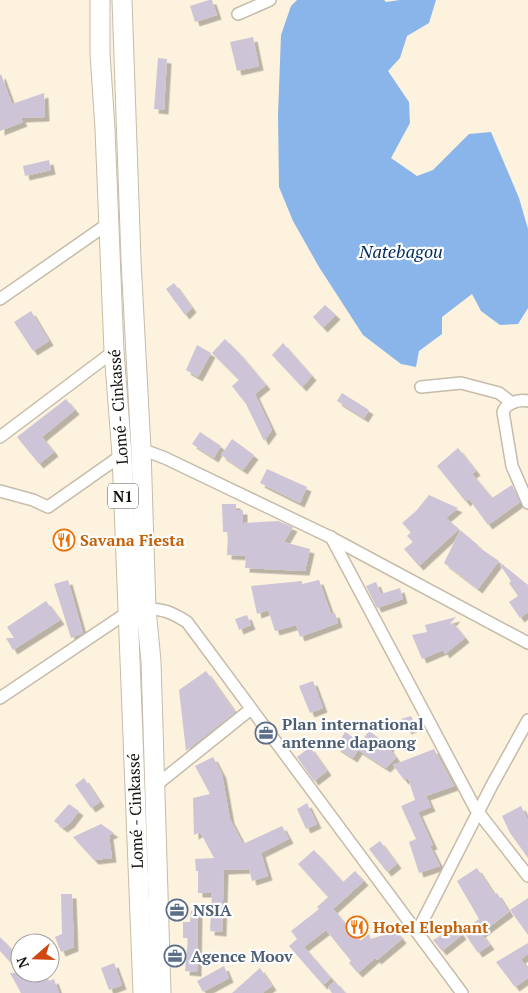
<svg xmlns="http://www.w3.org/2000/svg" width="528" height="993" viewBox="0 0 528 993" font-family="'PT Serif',serif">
  <defs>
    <filter id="shadow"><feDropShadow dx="4.5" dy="4.5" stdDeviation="0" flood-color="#0004"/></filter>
  </defs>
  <rect width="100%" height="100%" fill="#fcf2de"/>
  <path fill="#89b5eb" d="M297 0H384L386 2 400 0H436L429 23 407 36 400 58 388 71 409 102 410 123 391 158 417 176 433 170 469 134 491 132 519 198 528 229V308L518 324 500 325 481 311 472 294 442 317V334L419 351 416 367 401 364 363 335 319 267 293 221 279 187 278 115 281 35 291 6Z"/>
  <g fill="#cdc4d7" filter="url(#shadow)">
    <path d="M209 0H212L217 15 195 22 190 6Z"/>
    <path d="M253 37 259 66 237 71 230 42Z"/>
    <path d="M158 58 167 59 164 110 154 109Z"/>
    <path d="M1 74 12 104 44 93 45 117 21 118 23 122 0 131V75Z"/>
    <path d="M49 160 51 170 25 176 23 166Z"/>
    <path d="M174 283 192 308 185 315 166 289Z"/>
    <path d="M325 305 336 315 323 328 313 317Z"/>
    <path d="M31 311 49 341 33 351 14 322Z"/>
    <path d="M225 339 239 353 266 385 255 394 272 430 264 441 246 404 232 386 239 380 212 353Z"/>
    <path d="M283 343 312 376 302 387 272 355Z"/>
    <path d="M197 345 211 353 198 377 186 370Z"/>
    <path d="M342 393 369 410 364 418 337 401Z"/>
    <path d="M66 399 75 410 42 437 54 452 39 464 17 437Z"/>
    <path d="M200 432 221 446 214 458 192 444Z"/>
    <path d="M232 439 254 455 243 470 221 455Z"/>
    <path d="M458 448 476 471 472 474 492 498 512 485 520 502 488 525 469 499 466 502 437 466Z"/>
    <path d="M267 469 307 487 300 503 260 483Z"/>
    <path d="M429 495 458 508 446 518 459 529 419 566 404 549 413 542 407 536 411 532 402 523 416 511Z"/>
    <path d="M222 504H236V510H243V523L278 521 293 527 284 542 310 549 305 571 245 568 246 556 227 555 228 532H223Z"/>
    <path d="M460 530 478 545 477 546 499 561 478 589 444 563Z"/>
    <path d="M502 564 528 585V612L520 618 509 602 518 596 509 583 511 581 500 565Z"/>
    <path d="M68 580 83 633 71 638 54 584Z"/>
    <path d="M319 580 331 614 335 613 338 623 300 637 296 625 275 631 268 610 257 614 251 586 302 581V584Z"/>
    <path d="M376 582 381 594 400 588 403 599 377 608 366 586Z"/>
    <path d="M46 601 60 620 13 650 6 638H14L7 627Z"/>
    <path d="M247 615 251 625 239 630 235 619Z"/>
    <path d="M456 617 449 625 453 623 465 638 445 654 443 650 422 659 412 635 427 632 425 625Z"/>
    <path d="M206 671 235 712 186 751 179 690Z"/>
    <path d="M313 681 323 708 310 713 299 686Z"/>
    <path d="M411 716 416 726 407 730 401 719Z"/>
    <path d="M369 731 390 746 389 748 396 758 386 768 358 750 353 758 336 747 345 732 361 742Z"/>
    <path d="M310 747 327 771 314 781 297 757Z"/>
    <path d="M434 749 454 786 426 796 431 807 418 812 433 845 430 846 440 866 419 873 409 842 416 839 401 806 415 800 408 778 404 780 393 765Z"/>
    <path d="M213 757 222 774 230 819 243 844 282 826 289 839 261 853 268 876 252 881 249 869 224 870 222 932 210 931 212 893H198V871H196L195 859 214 858 200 832 194 835 193 798 210 794 195 766Z"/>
    <path d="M84 778 100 802 91 808 75 785Z"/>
    <path d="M307 803 317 824 306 829 297 809Z"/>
    <path d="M69 804 79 811 70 823 63 828 54 821Z"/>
    <path d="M521 806 528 820V858L510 833 502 816Z"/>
    <path d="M101 824 114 833 109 835 112 858 94 860 73 837Z"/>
    <path d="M380 841 397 864 387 872 369 849Z"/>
    <path d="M314 850 343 882 355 871 364 881 333 909 360 941 369 934 371 939 396 931 402 939 377 960 375 958 358 973 349 963 351 961 326 930 304 947 331 978 323 985 289 946 297 939 291 931 319 909 317 907 328 897 298 864Z"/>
    <path d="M477 868 494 894 497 893 509 912 481 933 490 945 478 953 463 931 479 919 457 881Z"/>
    <path d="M61 894H72L74 947 61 952 55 937 62 934Z"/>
    <path d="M528 898V935L510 910Z"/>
    <path d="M191 911H198L197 972 185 971 188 938H183V922H190Z"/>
    <path d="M454 924 462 935 442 951 433 940 440 936Z"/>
    <path d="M0 937 18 956 11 963 0 951Z"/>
    <path d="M528 943V954L521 959 528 970V978L515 987 496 962Z"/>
    <path d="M114 963 122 985 109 990 101 968Z"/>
    <path d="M224 966 229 978 203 992 197 981Z"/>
    <path d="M260 968 272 986 262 993H232Z"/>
    <path d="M10 973H42L49 981 54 979 59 993H21Z"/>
    <path d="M335 981 345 993H332L328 987Z"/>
  </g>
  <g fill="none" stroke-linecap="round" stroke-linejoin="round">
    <g stroke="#c5bca9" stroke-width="14">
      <g id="minor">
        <path d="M238 14 270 0"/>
        <path d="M0 299 109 223"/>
        <path d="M421 387 461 383 499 393 512 403"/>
        <path d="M528 401C519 399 506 403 503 412L512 466 528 503"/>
        <path d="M0 437 114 351"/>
        <path d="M141 449 165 458 330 537 528 643"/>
        <path d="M0 491 33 500 48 507 122 455"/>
        <path d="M331 537 475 808 528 876"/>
        <path d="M146 609C164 609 171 612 187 622L462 993"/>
        <path d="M0 698 128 612"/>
        <path d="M155 786 251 709"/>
        <path d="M417 932 492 785 528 720"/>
      </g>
    </g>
    <g stroke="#c5bca9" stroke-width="21">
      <g id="trunk">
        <path d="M100 0V53L105 129 114 351 122 455 143 993"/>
        <path d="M122 0 131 260 141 449 146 609 151 661 161 993"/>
      </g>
    </g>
    <use href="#minor" stroke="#fff" stroke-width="11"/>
    <use href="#trunk" stroke="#fff" stroke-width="19"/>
  </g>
  <defs>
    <g id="restaurant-ring" transform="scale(1.125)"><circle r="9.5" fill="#fff" stroke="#e8710a" stroke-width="1.5"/><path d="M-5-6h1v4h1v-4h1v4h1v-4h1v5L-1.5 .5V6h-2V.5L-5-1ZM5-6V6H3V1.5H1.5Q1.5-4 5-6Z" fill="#e8710a"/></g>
    <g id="office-ring" transform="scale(1.125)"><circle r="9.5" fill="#fff" stroke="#5c6f8a" stroke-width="1.5"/><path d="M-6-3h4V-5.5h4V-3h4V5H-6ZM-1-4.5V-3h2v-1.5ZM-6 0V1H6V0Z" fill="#5c6f8a"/></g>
  </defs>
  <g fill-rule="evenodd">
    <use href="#restaurant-ring" x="64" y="540"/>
    <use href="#office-ring" x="266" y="733"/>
    <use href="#office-ring" x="177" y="910"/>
    <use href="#restaurant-ring" x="357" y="927"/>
    <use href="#office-ring" x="175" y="956"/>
  </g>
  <g text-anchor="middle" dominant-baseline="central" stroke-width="4.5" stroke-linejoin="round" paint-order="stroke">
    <rect fill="#fff" stroke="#5b5954" stroke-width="1" x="108" y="483.5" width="30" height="25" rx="4"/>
    <g font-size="15" font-weight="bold" fill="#15120b">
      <text x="123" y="496">N1</text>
    </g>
    <g font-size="16" fill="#15120b" stroke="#fff">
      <text transform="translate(118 407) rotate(-94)">Lomé - Cinkassé</text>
      <text transform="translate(135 811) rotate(-92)">Lomé - Cinkassé</text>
    </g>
    <g font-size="16" font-weight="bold" fill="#c56008" stroke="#fff" text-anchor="start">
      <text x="80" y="540">Savana Fiesta</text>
      <text x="373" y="927">Hotel Elephant</text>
    </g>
    <g font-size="16" font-weight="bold" fill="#4e5e75" stroke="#fff" text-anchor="start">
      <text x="282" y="724">Plan international<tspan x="282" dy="18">antenne dapaong</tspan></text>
      <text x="193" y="910">NSIA</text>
      <text x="191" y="956">Agence Moov</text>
    </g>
    <g font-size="18" font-style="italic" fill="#002c5b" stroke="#fff">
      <text x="401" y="251">Natebagou</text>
    </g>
  </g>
  <g transform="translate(35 958) rotate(250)"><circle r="24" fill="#ffffff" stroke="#a1a09d"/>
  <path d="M0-4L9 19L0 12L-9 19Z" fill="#ce480f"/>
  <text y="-8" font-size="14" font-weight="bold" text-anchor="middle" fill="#15120b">N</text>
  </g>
</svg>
